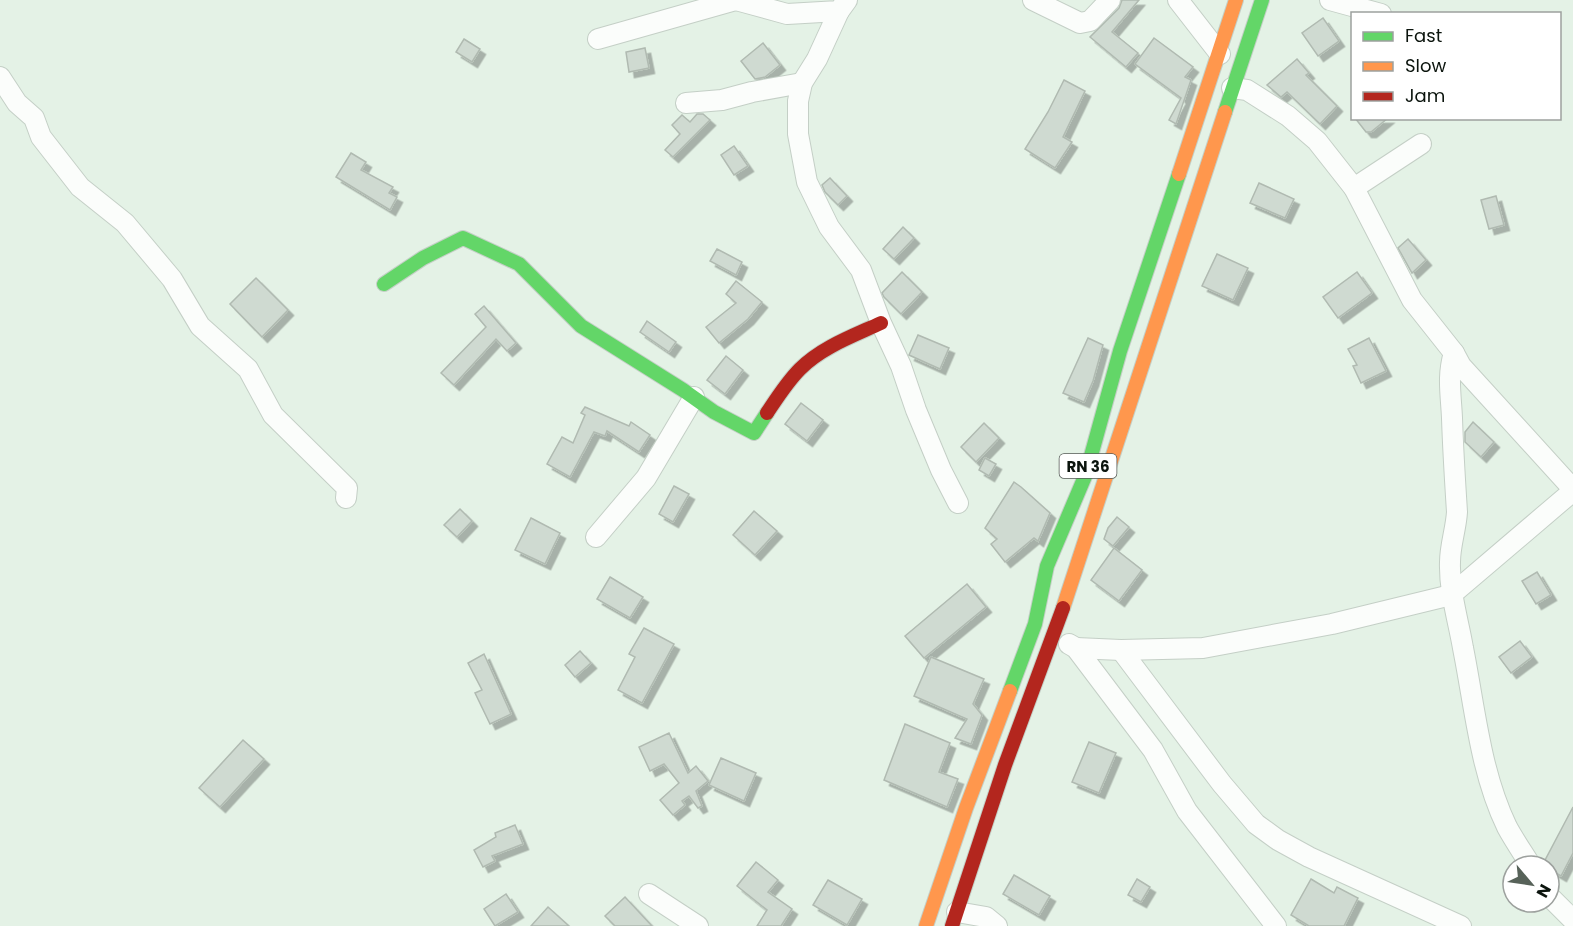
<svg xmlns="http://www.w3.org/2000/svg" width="1573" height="926" viewBox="0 0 1573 926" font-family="Poppins,sans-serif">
  <defs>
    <filter id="shadow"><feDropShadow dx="5.5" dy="5.5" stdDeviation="0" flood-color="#0004"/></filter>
  </defs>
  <rect width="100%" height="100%" fill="#e4f2e6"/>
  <g fill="#cfdad1" stroke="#b0bab1" stroke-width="1.5" filter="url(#shadow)">
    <path d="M1122 0H1139L1112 32 1138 53 1126 67 1090 37 1119 8Z"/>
    <path d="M1323 18 1339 41 1318 56 1302 33Z"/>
    <path d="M1154 38 1193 67 1185 77 1191 80 1176 124 1169 120 1181 98 1135 64Z"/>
    <path d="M464 39 480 49 472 62 456 52Z"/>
    <path d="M763 43 780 65 765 77 755 79 741 61Z"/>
    <path d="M645 48 649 68 629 72 626 52Z"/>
    <path d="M1297 59 1309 73 1306 75 1337 106 1320 124 1287 92 1281 97 1267 85Z"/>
    <path d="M1064 80 1085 91 1063 137 1072 142 1055 168 1025 149 1048 112Z"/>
    <path d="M697 114H703L710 120 673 157 665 150 680 134 672 125 682 115 690 122Z"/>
    <path d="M1355 118H1388L1371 132H1366Z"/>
    <path d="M734 146 748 166 734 175 721 155Z"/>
    <path d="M351 153 366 162 361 170 393 187 389 193 397 197 390 210 336 177Z"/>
    <path d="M830 178 847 196 838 205 825 192 822 185Z"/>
    <path d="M1259 183 1294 199 1285 218 1250 203Z"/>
    <path d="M1496 196 1504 225 1489 229 1481 200Z"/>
    <path d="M903 227 914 238 894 259 883 249Z"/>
    <path d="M1408 239 1426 260 1412 273 1398 248Z"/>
    <path d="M717 249 742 262 736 275 710 261Z"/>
    <path d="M1217 254 1248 268 1233 300 1202 286Z"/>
    <path d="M902 272 922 292 901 314 884 297 882 293Z"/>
    <path d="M1357 272 1372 293 1338 318 1323 297Z"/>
    <path d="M256 278 288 310 262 337 230 304Z"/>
    <path d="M736 281 762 302 748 319 719 343 706 327 736 303 726 294Z"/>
    <path d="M484 306 516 343 507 351 496 339 454 385 441 373 486 327 475 314Z"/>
    <path d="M647 321 676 342 669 352 640 332Z"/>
    <path d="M918 335 949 348 940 369 909 355Z"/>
    <path d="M1088 338 1103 345 1093 381 1084 402 1063 393Z"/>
    <path d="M1369 338 1386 371 1361 383 1353 366 1357 365 1348 349Z"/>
    <path d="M726 356 743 370 725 394 707 380Z"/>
    <path d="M801 403 823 420 807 441 785 424Z"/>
    <path d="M585 407 629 426 631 422 650 435 639 452 607 431 605 436 594 432 570 477 547 464 562 437 573 443 585 415 581 413Z"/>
    <path d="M1473 422 1494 442 1481 457 1465 442V432Z"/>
    <path d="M984 423 999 438 976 462 961 447Z"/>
    <path d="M985 458 996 464 989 476 979 470Z"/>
    <path d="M1014 482 1021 487 1050 513 1038 541 1034 538 1005 562 991 544 997 539 985 528Z"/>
    <path d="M674 486 689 494 673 522 659 514Z"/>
    <path d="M460 509 472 521 457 537 444 525Z"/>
    <path d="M754 511 777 531 755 555 733 535Z"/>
    <path d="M1117 517 1129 527 1113 546 1104 539 1108 528Z"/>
    <path d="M531 518 560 533 545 564 515 550Z"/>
    <path d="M1114 548 1142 570 1119 601 1091 580Z"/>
    <path d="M1537 572 1551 595 1536 604 1522 581Z"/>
    <path d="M610 577 643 597 630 618 597 599Z"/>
    <path d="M967 584 986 607 924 658 905 636Z"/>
    <path d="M644 628 674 644 642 703 618 690 635 657 629 654Z"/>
    <path d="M1520 641 1532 657 1511 673 1499 657Z"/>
    <path d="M580 651 591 663 575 677 565 665Z"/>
    <path d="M484 654 511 714 490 724 475 693 482 690 468 663Z"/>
    <path d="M931 657 984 679 973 704 982 715 971 744 955 738 967 719 914 696Z"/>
    <path d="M905 724 950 743 939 772 958 779 947 807 884 780Z"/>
    <path d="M669 733 688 773 696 766 708 781 696 791 702 806 698 808 689 796 682 801 685 805 673 815 660 800 679 783 664 764 650 771 639 747Z"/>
    <path d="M243 740 264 759 220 807 199 788Z"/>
    <path d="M1089 742 1116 753 1099 793 1072 782Z"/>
    <path d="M721 758 756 773 744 801 709 785Z"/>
    <path d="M1573 807V853L1561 876 1549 869V866H1543V864Z"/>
    <path d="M515 825 523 844 492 856 495 861 483 867 474 850 496 837 495 833Z"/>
    <path d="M756 862 778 880 768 892 792 909 781 926H757L767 910 737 886Z"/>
    <path d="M1014 875 1050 896 1039 915 1003 894Z"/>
    <path d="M1137 879 1150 887 1141 902 1128 895Z"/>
    <path d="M1311 879 1334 893 1337 887 1358 898 1344 926H1309L1291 915Z"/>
    <path d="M828 880 862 899 847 925 813 905Z"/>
    <path d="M506 894 518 912 495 926 484 909Z"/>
    <path d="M625 897 652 926H615L605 916Z"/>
    <path d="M548 907 569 926H531Z"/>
  </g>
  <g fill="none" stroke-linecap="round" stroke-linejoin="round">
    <g stroke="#c4cfc6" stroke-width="22">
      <g id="street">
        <path d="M736 0 787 14 839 11 847 0"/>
        <path d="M1033 0 1080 23 1090 21 1110 0"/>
        <path d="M1178 0 1220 54"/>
        <path d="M1330 0 1381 14"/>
        <path d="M839 11 817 59 802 83 798 101V134L807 182 829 227 861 270 881 323 901 366 916 410 941 470 958 503"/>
        <path d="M598 39 736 0"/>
        <path d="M0 77 17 103 34 118 41 137 80 187 125 223 172 279 200 326 248 369 273 415 347 488 346 498"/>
        <path d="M1232 88 1247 90 1288 116 1317 141 1354 188 1412 300 1454 353 1461 366 1573 489"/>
        <path d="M686 103 722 100 752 92 802 83"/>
        <path d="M1354 188 1421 144"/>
        <path d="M1454 353C1447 376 1451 395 1452 418 1453 449 1455 481 1457 512 1456 529 1450 545 1450 562 1449 591 1458 619 1463 648 1475 708 1480 771 1507 827 1514 840 1523 853 1531 866"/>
        <path d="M596 537 646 478 694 397"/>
        <path d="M1069 644 1076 648 1153 750 1187 811 1276 926"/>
        <path d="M1076 648 1121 650 1203 648 1332 624 1451 595 1573 491"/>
        <path d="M1121 650 1222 784 1256 824 1278 840 1309 857 1461 926"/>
        <path d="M649 894 698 926"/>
        <path d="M1549 896 1573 920"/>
        <path d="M957 912 986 917 997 926"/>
      </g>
    </g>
    <g stroke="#c4cfc6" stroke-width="16">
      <g id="fast">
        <path d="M1225 112 1262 0"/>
        <path d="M384 284 423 258 463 238 519 264 581 326 683 390 714 412 754 433 767 413"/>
        <path d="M1010 691 1035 624 1047 566 1086 474 1120 351 1179 174"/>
      </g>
    </g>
    <g stroke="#c4cfc6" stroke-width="16">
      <g id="slow">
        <path d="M1179 174 1236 0"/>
        <path d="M1063 608 1225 112"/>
        <path d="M926 926 966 808 1010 691"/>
      </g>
    </g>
    <g stroke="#c4cfc6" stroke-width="16">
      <g id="jam">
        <path d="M767 413C777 398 787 382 800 369 822 347 853 336 881 323"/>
        <path d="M952 926 1005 765 1063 608"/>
      </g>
    </g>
    <use href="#street" stroke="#fbfdfb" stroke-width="20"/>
    <use href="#fast" stroke="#63d668" stroke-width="14"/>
    <use href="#slow" stroke="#ff974d" stroke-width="14"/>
    <use href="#jam" stroke="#b3261e" stroke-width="14"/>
  </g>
  <g text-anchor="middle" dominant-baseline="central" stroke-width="4.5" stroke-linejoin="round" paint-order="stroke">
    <rect fill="#fff" stroke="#545a56" stroke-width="1.5" x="1059.5" y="454" width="57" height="24" rx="4.5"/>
    <g font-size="15" font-weight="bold" fill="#0b140d">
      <text x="1088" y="466">RN 36</text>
    </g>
  </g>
  <rect x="1351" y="12" width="210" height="108" fill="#ffffff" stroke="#9da19e" stroke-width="1.5"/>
  <rect x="1363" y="32" width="30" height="9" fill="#63d668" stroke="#9da19e" stroke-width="1.5"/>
  <text x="1405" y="42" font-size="18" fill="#0b140d">Fast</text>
  <rect x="1363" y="62" width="30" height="9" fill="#ff974d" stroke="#9da19e" stroke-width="1.5"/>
  <text x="1405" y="72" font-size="18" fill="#0b140d">Slow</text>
  <rect x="1363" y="92" width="30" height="9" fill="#b3261e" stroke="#9da19e" stroke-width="1.5"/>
  <text x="1405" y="102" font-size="18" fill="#0b140d">Jam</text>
  <g transform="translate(1531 884) rotate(119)"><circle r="28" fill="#ffffff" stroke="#9da19e" stroke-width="1.5"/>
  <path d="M0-4.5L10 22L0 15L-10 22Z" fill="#576259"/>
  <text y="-9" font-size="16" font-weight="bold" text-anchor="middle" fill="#0b140d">N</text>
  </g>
</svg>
